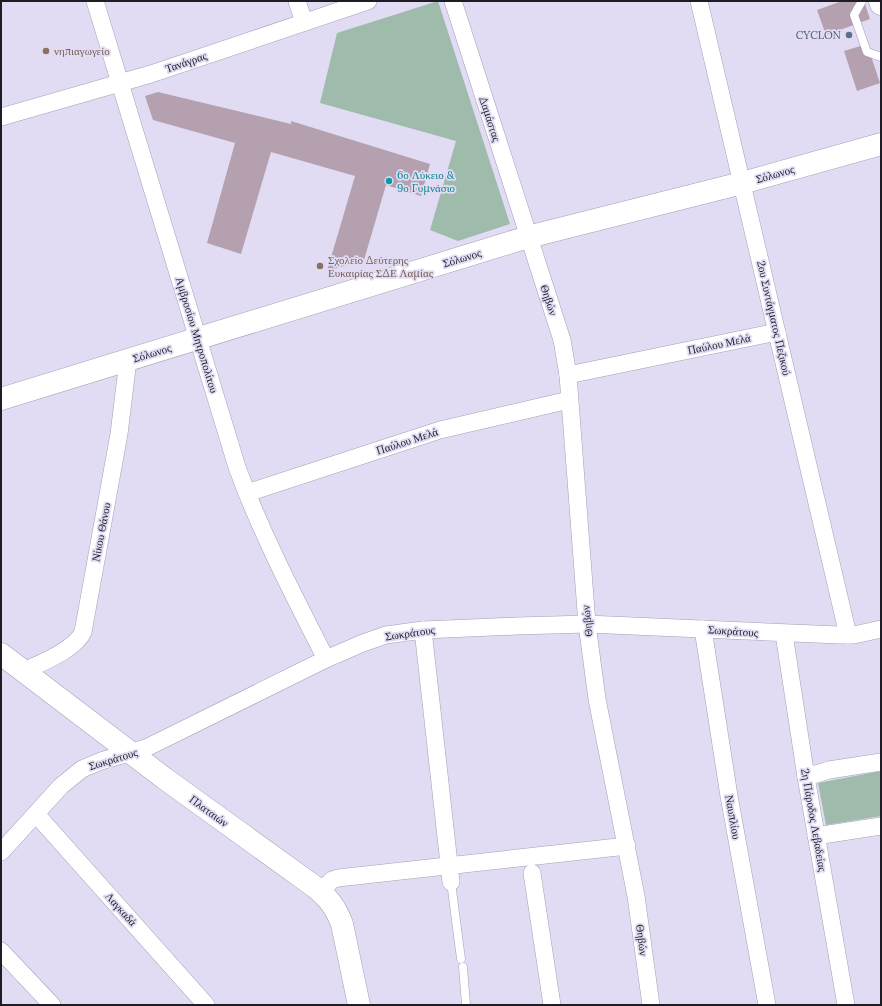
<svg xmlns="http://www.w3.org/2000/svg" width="882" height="1006" viewBox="0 0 882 1006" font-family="Lora,serif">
  <rect width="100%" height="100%" fill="#e1dcf3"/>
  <g fill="#9ebbab">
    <path d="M438 1 510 224 458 241 430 230 456 141 320 103 337 33Z"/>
    <path d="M881 771V816L826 825 818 783Z"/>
  </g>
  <g fill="#b4a0ae">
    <path d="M842 1H864L870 19 826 35 817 10Z"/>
    <path d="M867 44 880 83 857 91 844 51Z"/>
    <path d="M158 92 291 124V121L430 164 421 196 386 185 364 260 327 271 355 176 271 152 241 254 207 243 235 143 153 120 145 96Z"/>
  </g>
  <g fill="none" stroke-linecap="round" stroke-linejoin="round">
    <g stroke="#a49fb4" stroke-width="9">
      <g id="lane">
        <path d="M862 1 854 15 867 52 881 57"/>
        <path d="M451 882 461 959"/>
        <path d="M463 967 466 1005"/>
      </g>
    </g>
    <g stroke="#a49fb4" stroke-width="18">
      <g id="street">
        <path d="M95 1 237 467C261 533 294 596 326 659"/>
        <path d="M297 1 304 22"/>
        <path d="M453 1 562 340 568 375 587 624 597 699 636 896 651 1005"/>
        <path d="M699 1 848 635"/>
        <path d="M1 117 151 74 368 1"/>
        <path d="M568 375 777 332"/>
        <path d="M247 493 440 430 569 400"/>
        <path d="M703 629 729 796 767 1005"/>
        <path d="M423 630 451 882"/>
        <path d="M784 634 806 777 846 1005"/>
        <path d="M24 671C41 663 76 649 83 632L119 434 128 360"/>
        <path d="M806 777 829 770 881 762"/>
        <path d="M36 814 206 1005"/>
        <path d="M816 836 881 826"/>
        <path d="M1 852 61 786 82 769 101 761 146 748 326 659 363 643 386 635 423 630 517 626 587 624 839 635H854L881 629"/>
        <path d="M532 873 552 1005"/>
        <path d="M320 892 332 880 338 878 627 846"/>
        <path d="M1 951 52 1005"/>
      </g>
    </g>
    <g stroke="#a49fb4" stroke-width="23">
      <g id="secondary">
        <path d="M880 1 881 4"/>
        <path d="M1 399 528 237 742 183 881 144"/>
        <path d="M1 654 164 778 315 887C329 899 335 906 342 924L359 1005"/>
      </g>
    </g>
    <use href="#lane" stroke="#fff" stroke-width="8"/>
    <use href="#street" stroke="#fff" stroke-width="17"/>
    <use href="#secondary" stroke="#fff" stroke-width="22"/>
  </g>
  <circle fill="#5c6f8a" stroke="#e1dcf3" stroke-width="1.5" cx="849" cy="35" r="4"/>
  <g fill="#8d6e63" stroke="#e1dcf3" stroke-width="1.5">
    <circle cx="46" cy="51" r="4"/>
    <circle cx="320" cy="266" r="4"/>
  </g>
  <circle fill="#0f9aa8" stroke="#e1dcf3" stroke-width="1.5" cx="389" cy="181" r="4"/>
  <g text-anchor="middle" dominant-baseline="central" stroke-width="3.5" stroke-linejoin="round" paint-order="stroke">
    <g font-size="11" fill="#4e5e75" stroke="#e1dcf3" text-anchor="end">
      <text x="841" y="35">CYCLON</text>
    </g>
    <g font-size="11" fill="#785e54" stroke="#e1dcf3" text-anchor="start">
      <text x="54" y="51">νηπιαγωγείο</text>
      <text x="328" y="260">Σχολείο Δεύτερης<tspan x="328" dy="13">Ευκαιρίας ΣΔΕ Λαμίας</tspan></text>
    </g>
    <g font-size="11" fill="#1e1c24" stroke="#e1dcf3">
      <text transform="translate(186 62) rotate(-19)">Τανάγρας</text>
      <text transform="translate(490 119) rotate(72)">Δαμάστας</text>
      <text transform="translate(775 174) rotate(-16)">Σόλωνος</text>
      <text transform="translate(462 258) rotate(-17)">Σόλωνος</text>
      <text transform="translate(549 300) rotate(72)">Θηβών</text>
      <text transform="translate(774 318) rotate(77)">2ου Συντάγματος Πεζικού</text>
      <text transform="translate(197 335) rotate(73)">Αμβροσίου Μητροπολίτου</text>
      <text transform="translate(719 344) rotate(-12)">Παύλου Μελά</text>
      <text transform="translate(152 353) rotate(-17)">Σόλωνος</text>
      <text transform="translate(407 441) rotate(-18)">Παύλου Μελά</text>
      <text transform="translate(101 532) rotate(-79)">Νίκου Θάνου</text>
      <text transform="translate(587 621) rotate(-96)">Θηβών</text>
      <text transform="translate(733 631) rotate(4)">Σωκράτους</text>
      <text transform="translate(410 633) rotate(-8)">Σωκράτους</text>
      <text transform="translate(113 759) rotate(-17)">Σωκράτους</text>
      <text transform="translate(209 811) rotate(36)">Πλαταιών</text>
      <text transform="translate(733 817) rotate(80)">Ναυπλίου</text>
      <text transform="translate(814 820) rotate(80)">2η Πάροδος Λεβαδείας</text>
      <text transform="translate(121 909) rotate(48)">Λαγκαδά</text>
      <text transform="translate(642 940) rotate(83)">Θηβών</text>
    </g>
    <g font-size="11" fill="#0d838f" stroke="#e1dcf3" text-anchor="start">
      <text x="397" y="175">6ο Λύκειο &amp;<tspan x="397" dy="13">9ο Γυμνάσιο</tspan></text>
    </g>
  </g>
  <rect width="882" height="1006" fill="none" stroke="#1e1c24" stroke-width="4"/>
</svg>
